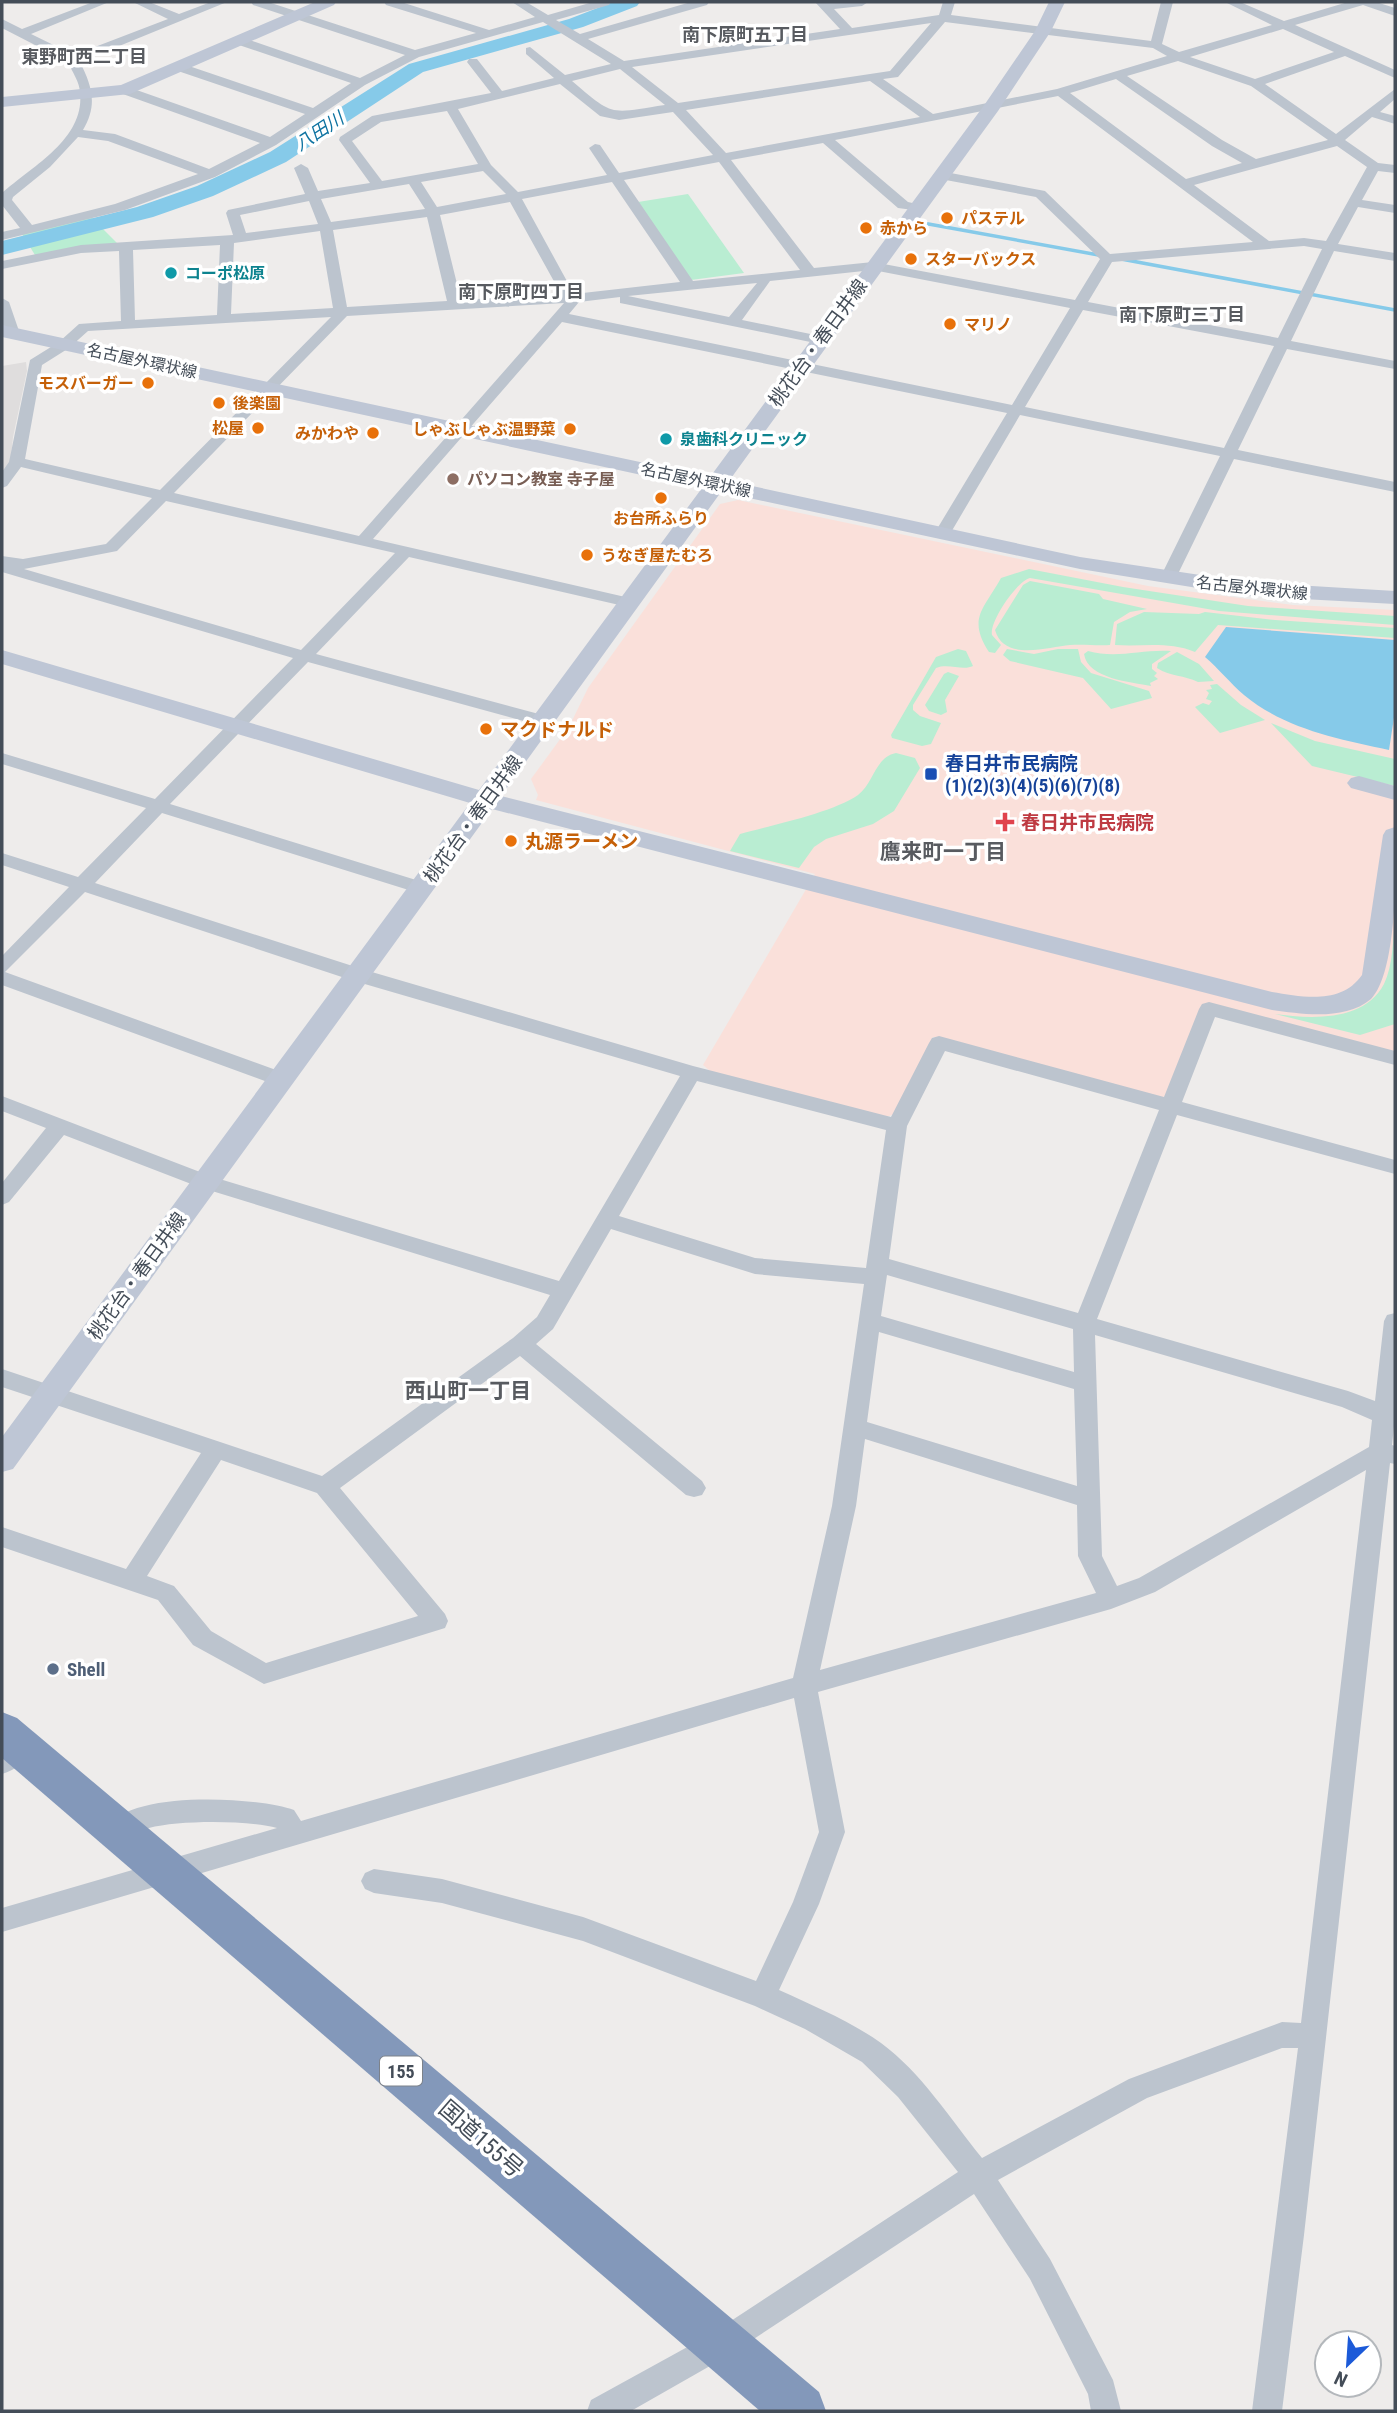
<svg xmlns="http://www.w3.org/2000/svg" width="1397" height="2413" viewBox="0 0 1397 2413" font-family="'Roboto Condensed','Noto Sans JP',sans-serif">
  <rect width="100%" height="100%" fill="#eeeceb"/>
  <path fill="#dfdddd" d="M26 362 27 371 13 437 10 467 2 476V366Z"/>
  <path fill="#fae0da" d="M738 500 1148 586 1293 605 1395 610V1054L1204 1005 1168 1095 1160 1098 933 1037 895 1114 886 1117 710 1071 703 1065 815 874 536 800 538 795 531 779 569 727 588 688 720 504Z"/>
  <g fill="#b9edd2">
    <path d="M688 194 744 273 691 280 638 202Z"/>
    <path d="M91 217 119 245 35 255 22 234Z"/>
    <path d="M1029 569 1123 587 1248 606 1395 616V625L1219 611 1030 578C1017 581 989 622 992 635L1001 645 995 653 989 652C967 618 984 609 1001 578Z"/>
    <path d="M1030 581 1099 594 1103 599 1147 609 1130 612 1114 622 1110 645C1097 646 1084 644 1070 645 1048 647 1004 662 995 630L1023 585Z"/>
    <path d="M1144 612 1199 614 1205 612 1275 620 1395 628V638L1218 625 1195 652C1168 641 1143 647 1115 645L1117 624Z"/>
    <path d="M958 649 966 651 973 666C963 671 948 663 936 668L913 705V710L920 716 941 723 931 744 922 746 892 738 891 735 936 657Z"/>
    <path d="M1007 649 1034 654 1058 649H1078L1081 662 1091 673 1149 691 1152 698 1111 709 1083 678 1010 661 1003 655Z"/>
    <path d="M1088 651C1117 659 1142 649 1171 651L1152 664V669L1157 673 1154 676 1158 679 1150 683 1151 686C1131 682 1088 679 1084 654Z"/>
    <path d="M1177 652 1199 664 1214 681 1198 682C1184 675 1171 677 1157 668L1158 663Z"/>
    <path d="M948 672 959 676 945 700 947 712 941 715 929 711 925 705 944 674Z"/>
    <path d="M1217 684 1241 705 1265 720 1220 733 1195 707 1203 703 1209 705 1212 701 1206 699 1209 693 1206 690 1212 689 1210 685Z"/>
    <path d="M1271 723 1315 741 1395 759V786L1312 766Z"/>
    <path d="M896 753 915 758 920 768 894 811 873 824 826 839 814 847 799 868 730 851 740 834C772 825 832 813 858 795 874 783 875 757 896 753Z"/>
    <path d="M1395 919V1024L1360 1035 1275 1014C1311 1019 1364 1022 1384 984 1393 966 1393 939 1395 919Z"/>
  </g>
  <path fill="#86cae9" d="M1226 627 1395 640V711L1389 750C1338 739 1285 729 1244 695 1230 683 1219 669 1205 657Z"/>
  <g fill="none" stroke-linecap="round" stroke-linejoin="round">
    <g stroke="#86cae9" stroke-width="3.5">
      <path d="M923 223 1104 256"/>
      <path d="M1121 259 1395 310"/>
    </g>
    <path fill="#86cae9" fill-rule="evenodd" d="M613 2H640L637 6 583 27 423 72 286 162 213 196 153 217 2 255V241L137 207 197 186 270 152 409 64 569 19Z"/>
    <g fill="#bcc4ce" fill-rule="evenodd">
      <path d="M93 2H109L31 34 74 55 168 19 133 2H149L179 14 211 2H227L80 62C92 86 98 105 83 130L115 134 209 169 260 143 120 93V87H128L270 137 305 114 175 70V64H183L313 108 351 83 236 44V38H244L360 78 405 55 253 5 251 2H268L415 50 476 33 386 5 384 2H401L489 30 535 17 512 2H526L548 15 593 2H611L609 5 556 20 580 34 691 2H709L707 5 588 39 624 61 840 29 815 2H868L862 6 834 9 852 28 939 15 943 2H955L951 15 1151 41 1161 2H1173L1162 44 1179 52 1272 25 1225 2H1240L1284 21 1348 2H1376L1395 8V16L1363 5 1295 25 1395 70V78L1345 56 1265 84 1336 134 1395 89V99L1380 112 1395 116V124L1372 117 1345 140 1378 163 1395 165V173L1378 171 1362 200 1395 205V213L1358 207 1338 244 1395 253V261L1334 251 1291 341 1395 361V369L1287 349 1238 450 1395 482V492L1234 459 1176 578 1168 583 1160 578 1220 456 1020 415 950 534 942 539 934 534 1007 413 562 322 373 539 634 599 636 602 634 605 628 607 409 557 316 654 550 717 553 721 550 725H538L308 662 170 804 429 884 431 888 429 892H415L162 813 95 883 365 970 693 1066 891 1117 929 1043 932 1038 939 1036 1164 1097 1199 1009 1202 1004 1209 1002 1395 1051V1065L1215 1017 1182 1102 1395 1160V1174L1177 1115 1097 1319 1348 1391 1375 1401 1384 1321 1387 1315 1395 1313V1417L1392 1445 1395 1446V1464L1390 1463 1304 2235 1282 2411H1252L1298 2048H1282L1147 2098 998 2180 1050 2259 1113 2380 1121 2411H1091L1088 2394 1030 2279 974 2194 731 2354 631 2411H587L591 2400 711 2334 958 2172 898 2097 862 2062 805 2029 755 2006 583 1941 442 1903 374 1893 365 1889 361 1881 365 1873 374 1869 442 1879 583 1917 756 1981 793 1902 819 1832 794 1698 2 1932V1908L277 1828C248 1820 178 1820 149 1828 139 1831 129 1838 119 1842L110 1838 106 1830C125 1789 258 1797 294 1810L301 1821 793 1678 832 1506 864 1284 755 1274 611 1229 553 1329 536 1344 702 1481 706 1488 702 1495 694 1497 686 1495 520 1356 340 1488 445 1614 448 1621 445 1628 264 1684 193 1645 158 1600 2 1547V1527L126 1569 201 1453 2 1387V1369L322 1476 513 1338 537 1317 550 1295 199 1187 64 1135 9 1202 2 1205V1183L46 1128 2 1111V1096L213 1177 559 1281 680 1076 351 980 85 892 5 972 287 1074 290 1079 287 1084H273L2 985V956L69 887 2 865V853L78 877 146 808 2 764V753L155 799 293 658 2 572V556L23 559 106 544 152 498 21 467 7 486 2 488V472L9 462 30 360 59 342 79 324 121 321 119 251 81 253 2 269V261L81 245 233 235 226 213 228 210 305 194 294 168 301 164 308 168 318 191 370 183 339 140 340 137 372 116 491 93 467 62 469 59H477L502 91 554 78 526 54V48L530 47 565 75 611 64 543 22 419 57 365 85 276 145 215 177 125 210 2 240V232L20 228 2 205V193C31 167 85 139 80 93 80 82 72 72 68 62L2 28V19L22 29ZM945 22 1153 48 1167 56 1057 89 933 114 883 79 898 77ZM931 23 890 71 678 103 632 67ZM1283 29 1334 52 1255 79 1190 57ZM1178 61 1251 86 1328 140 1256 159 1222 140 1127 76ZM620 69 665 105C610 113 615 118 572 81ZM1116 79 1212 146 1242 163 1186 179 1070 93ZM870 81 920 117 726 153 686 110ZM560 84 600 116 619 120 673 112 713 155 619 173 600 145 595 144 589 148 607 175 518 192 491 165 458 109ZM1058 96 1253 242 1110 254 1045 191 940 171 933 175 935 178 1036 197 1100 259 1075 300 873 262 814 268 731 160 823 143 898 208 921 211V205L908 202 835 140ZM447 111 478 164 382 181 352 141 381 122ZM78 137 108 141 198 174 115 204 32 225 12 200 13 197 50 167ZM1337 146 1367 167 1326 241 1304 238 1269 241 1194 185ZM719 162 800 270 693 281 624 180ZM483 171 506 194 437 207 421 182ZM612 182 680 282 574 294 522 199ZM409 184 425 209 331 222 321 199ZM309 201 318 224 246 233 240 215ZM510 202 561 294 461 300 440 215ZM427 217 447 301 347 307 333 230ZM320 231 333 308 231 314 234 243ZM220 245 217 315 135 320 133 250ZM1304 246 1322 249 1278 338 1088 302 1112 262ZM873 270 1070 308 1012 405 569 314 579 302 620 297V303L625 304 820 344 827 340 825 337 742 320 770 281ZM757 283 729 317 628 296ZM564 303 359 536 174 493 347 316ZM1083 310 1274 346 1224 448 1025 407ZM331 317 160 490 25 459 42 365 69 348 88 331ZM166 501 395 553 301 650 24 569 117 551ZM945 1051 1159 1110 1078 1313 889 1259 907 1126ZM697 1081 886 1130 866 1268 755 1258 619 1216ZM887 1275 1073 1329 1074 1372 881 1316ZM879 1332 1074 1389 1077 1486 867 1422ZM1095 1335 1342 1407 1372 1420 1369 1447 1139 1578 1117 1586 1102 1556ZM865 1439 1077 1505 1078 1556 1096 1593 820 1670 856 1506ZM221 1460 317 1493 418 1616 266 1663 211 1631 174 1586 147 1576ZM1366 1470 1301 2023 1282 2022 1129 2079 982 2158C951 2120 921 2072 881 2043 850 2021 814 2006 779 1990L819 1904 845 1832 818 1692 1111 1609 1155 1592Z"/>
      <path d="M2 298 9 302 20 334 18 337 13 338 6 334 2 322Z"/>
      <path d="M22 1737 31 1740 35 1748C29 1760 15 1770 2 1774V1749Z"/>
    </g>
    <g fill="#bec6d5" fill-rule="evenodd">
      <path d="M315 2H336L334 5 130 94 2 107V97L121 85Z"/>
      <path d="M1049 2H1065L1051 31 998 111 729 481 1080 557 1247 582 1395 591V604L1247 596 1080 569 721 492 501 796 1272 992C1303 997 1341 1005 1362 975L1383 835 1386 830 1395 827C1397 866 1397 973 1371 999 1345 1021 1302 1014 1272 1010L492 809 13 1469 2 1472V1437L470 803 2 664V650L479 790 702 488 2 337V325L710 477 985 104 1035 31Z"/>
      <path d="M1359 776 1395 786V800L1351 788 1347 783 1351 778Z"/>
    </g>
    <path fill="#8398ba" fill-rule="evenodd" d="M2 1712 17 1718 819 2392 826 2411H760L2 1758Z"/>
  </g>
  <g fill="#e8710a" stroke="#fff" stroke-width="2.5">
    <circle cx="947" cy="218" r="7"/>
    <circle cx="866" cy="228" r="7"/>
    <circle cx="911" cy="259" r="7"/>
    <circle cx="950" cy="324" r="7"/>
    <circle cx="148" cy="383" r="7"/>
    <circle cx="219" cy="403" r="7"/>
    <circle cx="258" cy="428" r="7"/>
    <circle cx="570" cy="429" r="7"/>
    <circle cx="373" cy="433" r="7"/>
    <circle cx="661" cy="498" r="7"/>
    <circle cx="587" cy="555" r="7"/>
    <circle cx="486" cy="729" r="7"/>
    <circle cx="511" cy="841" r="7"/>
  </g>
  <g fill="#0f9aa8" stroke="#fff" stroke-width="2.5">
    <circle cx="171" cy="273" r="7"/>
    <circle cx="666" cy="439" r="7"/>
  </g>
  <circle fill="#8d6e63" stroke="#fff" stroke-width="2.5" cx="453" cy="479" r="7"/>
  <rect fill="#1a4fb4" stroke="#fff" stroke-width="2.5" x="924" y="767" width="14" height="14" rx="3.5"/>
  <path fill="#e0444e" stroke="#fff" stroke-width="2.5" d="M1001.5 811.5h7v7h7v7h-7v7h-7v-7h-7v-7h7z"/>
  <circle fill="#5c6f8a" stroke="#fff" stroke-width="2.5" cx="53" cy="1669" r="7"/>
  <g text-anchor="middle" dominant-baseline="central" stroke-width="7" stroke-linejoin="round" paint-order="stroke">
    <g font-size="16" font-weight="bold" fill="#c56008" stroke="#fff" text-anchor="start">
      <text x="961" y="218">パステル</text>
      <text x="880" y="228">赤から</text>
      <text x="925" y="259">スターバックス</text>
      <text x="964" y="324">マリノ</text>
      <text x="134" y="383" text-anchor="end">モスバーガー</text>
      <text x="233" y="403">後楽園</text>
      <text x="244" y="428" text-anchor="end">松屋</text>
      <text x="556" y="429" text-anchor="end">しゃぶしゃぶ温野菜</text>
      <text x="359" y="433" text-anchor="end">みかわや</text>
      <text x="661" y="518" text-anchor="middle">お台所ふらり</text>
      <text x="601" y="555">うなぎ屋たむろ</text>
    </g>
    <g font-size="16" font-weight="bold" fill="#0d838f" stroke="#fff" text-anchor="start">
      <text x="185" y="273">コーポ松原</text>
      <text x="680" y="439">泉歯科クリニック</text>
    </g>
    <g font-size="16" fill="#444d58" stroke="#fff">
      <text transform="translate(142 361) rotate(12)">名古屋外環状線</text>
      <text transform="translate(696 480) rotate(12)">名古屋外環状線</text>
      <text transform="translate(1252 588) rotate(6)">名古屋外環状線</text>
    </g>
    <g font-size="16" font-weight="bold" fill="#785e54" stroke="#fff" text-anchor="start">
      <text x="467" y="479">パソコン教室 寺子屋</text>
    </g>
    <g font-size="18" font-weight="bold" fill="#585b60" stroke="#fff">
      <text x="745" y="34">南下原町五丁目</text>
      <text x="84" y="56">東野町西二丁目</text>
      <text x="521" y="291">南下原町四丁目</text>
      <text x="1182" y="314">南下原町三丁目</text>
    </g>
    <g font-size="18" font-style="italic" fill="#0e73a1" stroke="#fff">
      <text transform="translate(319 131) rotate(-33)">八田川</text>
    </g>
    <rect fill="#fff" stroke="#7c828a" stroke-width="2" x="380" y="2056.5" width="42" height="29" rx="5"/>
    <g font-size="18" font-weight="bold" fill="#444d58">
      <text x="401" y="2071">155</text>
    </g>
    <g font-size="19" fill="#444d58" stroke="#fff">
      <text transform="translate(818 343) rotate(-54)">桃花台・春日井線</text>
      <text transform="translate(473 819) rotate(-54)">桃花台・春日井線</text>
      <text transform="translate(137 1276) rotate(-54)">桃花台・春日井線</text>
    </g>
    <g font-size="19" font-weight="bold" fill="#c56008" stroke="#fff" text-anchor="start">
      <text x="500" y="729">マクドナルド</text>
      <text x="525" y="841">丸源ラーメン</text>
    </g>
    <g font-size="19" font-weight="bold" fill="#164399" stroke="#fff" text-anchor="start">
      <text x="945" y="763">春日井市民病院<tspan x="945" dy="22">(1)(2)(3)(4)(5)(6)(7)(8)</tspan></text>
    </g>
    <g font-size="19" font-weight="bold" fill="#be3a42" stroke="#fff" text-anchor="start">
      <text x="1021" y="822">春日井市民病院</text>
    </g>
    <g font-size="19" font-weight="bold" fill="#4e5e75" stroke="#fff" text-anchor="start">
      <text x="67" y="1669">Shell</text>
    </g>
    <g font-size="21" font-weight="bold" fill="#585b60" stroke="#fff">
      <text x="943" y="852">鷹来町一丁目</text>
      <text x="468" y="1391">西山町一丁目</text>
    </g>
    <g font-size="23" fill="#444d58" stroke="#fff">
      <text transform="translate(481 2139) rotate(41)">国道155号</text>
    </g>
  </g>
  <rect width="1397" height="2413" fill="none" stroke="#444d58" stroke-width="7"/>
  <g transform="translate(1348 2364) rotate(205)"><circle r="33" fill="#ffffff" stroke="#b4b8bc" stroke-width="2"/>
  <path d="M0-5L12 26L0 18L-12 26Z" fill="#1c5ad8"/>
  <text y="-10" font-size="19" font-weight="bold" text-anchor="middle" fill="#444d58">N</text>
  </g>
</svg>
